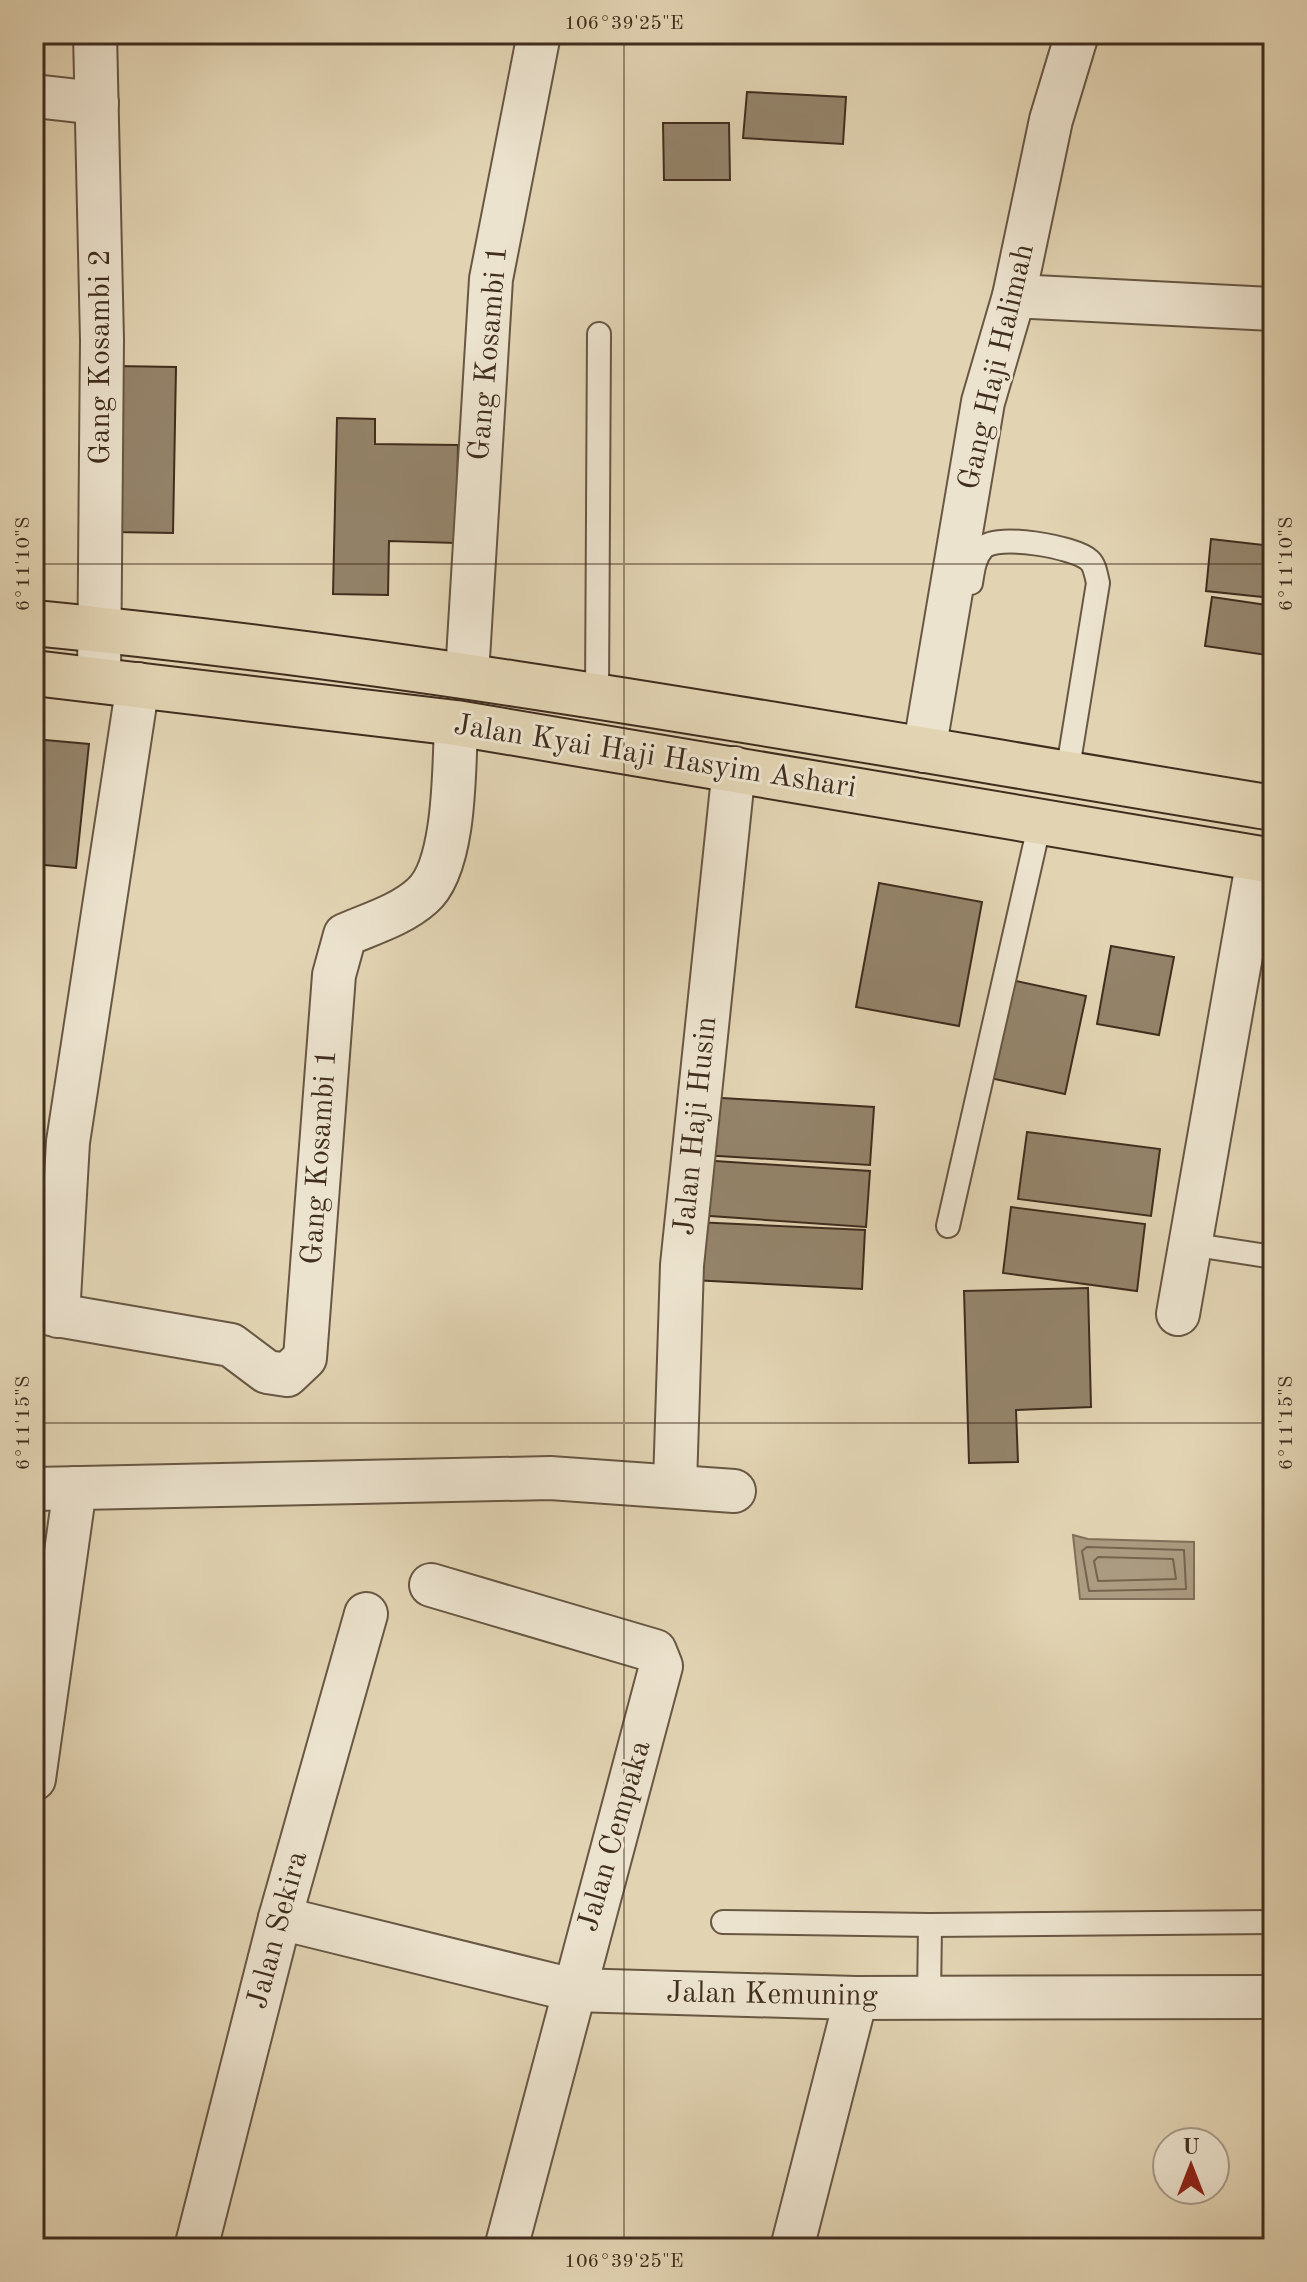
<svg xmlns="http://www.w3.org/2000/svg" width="1307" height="2282" viewBox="0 0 1307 2282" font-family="'Old Standard TT',serif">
  <rect width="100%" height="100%" fill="#e2d4b3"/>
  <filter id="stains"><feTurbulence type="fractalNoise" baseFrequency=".0025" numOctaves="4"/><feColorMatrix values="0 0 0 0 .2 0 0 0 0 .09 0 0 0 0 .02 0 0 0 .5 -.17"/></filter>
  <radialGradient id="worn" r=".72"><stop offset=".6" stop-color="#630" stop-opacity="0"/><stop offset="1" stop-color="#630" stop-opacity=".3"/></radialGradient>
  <path fill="#ab9b80" stroke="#806f59" stroke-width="2" d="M1073 1535 1088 1539 1194 1542V1599H1080Z"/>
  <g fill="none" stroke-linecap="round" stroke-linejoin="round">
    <g stroke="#76644f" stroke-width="2">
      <path d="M1087 1547 1184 1550 1186 1589 1089 1591 1082 1551Z"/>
      <path d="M1098 1557 1173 1559 1176 1579 1098 1581 1094 1561Z"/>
    </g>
  </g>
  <g fill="#94846b" stroke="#402d1e" stroke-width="2">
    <path d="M747 92 846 97 843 144 743 138Z"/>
    <path d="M663 123H729L730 180H664Z"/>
    <path d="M115 366 176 367 173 533 113 532Z"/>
    <path d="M337 418 375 419V444L458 445 456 543 389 541 388 595 333 594Z"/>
    <path d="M1211 539 1273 546V598L1206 591Z"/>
    <path d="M1212 597 1273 606V656L1205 646Z"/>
    <path d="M34 739 89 744 76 868 34 864Z"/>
    <path d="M879 883 982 902 959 1026 856 1007Z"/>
    <path d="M1111 946 1174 957 1159 1035 1097 1024Z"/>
    <path d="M1011 980 1086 996 1065 1094 990 1078Z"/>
    <path d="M705 1097 874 1107 870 1165 702 1155Z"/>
    <path d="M1027 1132 1160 1149 1151 1216 1018 1199Z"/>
    <path d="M700 1160 870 1171 866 1227 696 1215Z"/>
    <path d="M1011 1207 1145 1224 1137 1291 1003 1273Z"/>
    <path d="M695 1222 865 1230 862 1289 692 1280Z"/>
    <path d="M1088 1288 1091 1407 1016 1410 1018 1462 969 1463 964 1291Z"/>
  </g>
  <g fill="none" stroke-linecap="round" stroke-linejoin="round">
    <g stroke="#685743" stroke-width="26">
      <g id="service">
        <path d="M971 583C973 571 974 558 983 548 996 533 1075 547 1089 560 1095 565 1096 575 1098 583L1067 774"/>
        <path d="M597 696 599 334"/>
        <path d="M948 1226 1040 822"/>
        <path d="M1189 1244 1273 1257"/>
        <path d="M723 1922 930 1925 1273 1922"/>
        <path d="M929 1998 930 1925"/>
      </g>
    </g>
    <g stroke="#685743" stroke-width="46">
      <g id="minor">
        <path d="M95 34 102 340 99 680"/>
        <path d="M34 96 97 103"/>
        <path d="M1014 296 1273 309"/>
        <path d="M467 675 491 279 539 34"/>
        <path d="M924 751 983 402 1014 296 1051 120 1077 34"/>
        <path d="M34 1311 231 1345 267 1372 287 1375 305 1358 334 975 345 935C370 924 401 915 422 896 456 867 454 767 456 723"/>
        <path d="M1178 1314 1258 859"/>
        <path d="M58 1316 68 1142 138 684"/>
        <path d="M675 1484 682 1265 734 768"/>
        <path d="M34 1489 550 1478 734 1491"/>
        <path d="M431 1585 655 1651 661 1666 506 2248"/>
        <path d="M34 1779 75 1488"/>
        <path d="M280 1918 573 1990 856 1998 1273 1997"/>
        <path d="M196 2248 280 1918 366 1614"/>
        <path d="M792 2248 856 1998"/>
      </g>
    </g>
    <g stroke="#402d1e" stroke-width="48">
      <g id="primary">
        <path d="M34 623C450 663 861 741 1273 808"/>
        <path d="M34 673 456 723 1273 861"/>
      </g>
    </g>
    <use href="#service" stroke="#ece3ce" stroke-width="22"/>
    <use href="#minor" stroke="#ece3ce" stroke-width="42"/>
    <use href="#primary" stroke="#e2d4b3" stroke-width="44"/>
  </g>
  <path fill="none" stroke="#402d1e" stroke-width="2" stroke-opacity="0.45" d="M624 34V2248M34 564H1273M34 1423H1273"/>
  <g text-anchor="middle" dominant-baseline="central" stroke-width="6" stroke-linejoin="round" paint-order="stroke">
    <g font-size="30" fill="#402d1e" stroke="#ece3ce">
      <text transform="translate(489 353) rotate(-85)">Gang Kosambi 1</text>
      <text transform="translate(101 357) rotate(-90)">Gang Kosambi 2</text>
      <text transform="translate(997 367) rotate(-77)">Gang Haji Halimah</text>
      <text transform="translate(655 757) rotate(9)">Jalan Kyai Haji Hasyim Ashari</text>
      <text transform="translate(696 1126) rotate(-84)">Jalan Haji Husin</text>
      <text transform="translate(320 1157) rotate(-86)">Gang Kosambi 1</text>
      <text transform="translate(615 1836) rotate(-74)">Jalan Cempaka</text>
      <text transform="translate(278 1930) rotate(-75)">Jalan Sekira</text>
      <text transform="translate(772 1995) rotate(1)">Jalan Kemuning</text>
    </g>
  </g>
  <rect width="1307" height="2282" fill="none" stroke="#e2d4b3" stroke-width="88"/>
  <g transform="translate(1191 2166)"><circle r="38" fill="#ece3ce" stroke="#a79a88" stroke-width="2"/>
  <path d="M0-6L14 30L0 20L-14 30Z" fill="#8f2418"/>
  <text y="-12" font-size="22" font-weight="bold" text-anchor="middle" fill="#402d1e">U</text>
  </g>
  <rect x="44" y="44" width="1219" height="2194" fill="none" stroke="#402d1e" stroke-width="3"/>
  <g font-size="20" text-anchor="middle" fill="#402d1e">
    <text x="624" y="29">106°39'25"E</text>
    <text transform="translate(22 564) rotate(-90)" y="7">6°11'10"S</text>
    <text transform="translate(1285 564) rotate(-90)" y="7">6°11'10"S</text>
    <text transform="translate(22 1423) rotate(-90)" y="7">6°11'15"S</text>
    <text transform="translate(1285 1423) rotate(-90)" y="7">6°11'15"S</text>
    <text x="624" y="2267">106°39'25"E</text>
  </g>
  <rect width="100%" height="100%" filter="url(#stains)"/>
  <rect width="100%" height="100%" fill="url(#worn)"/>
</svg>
